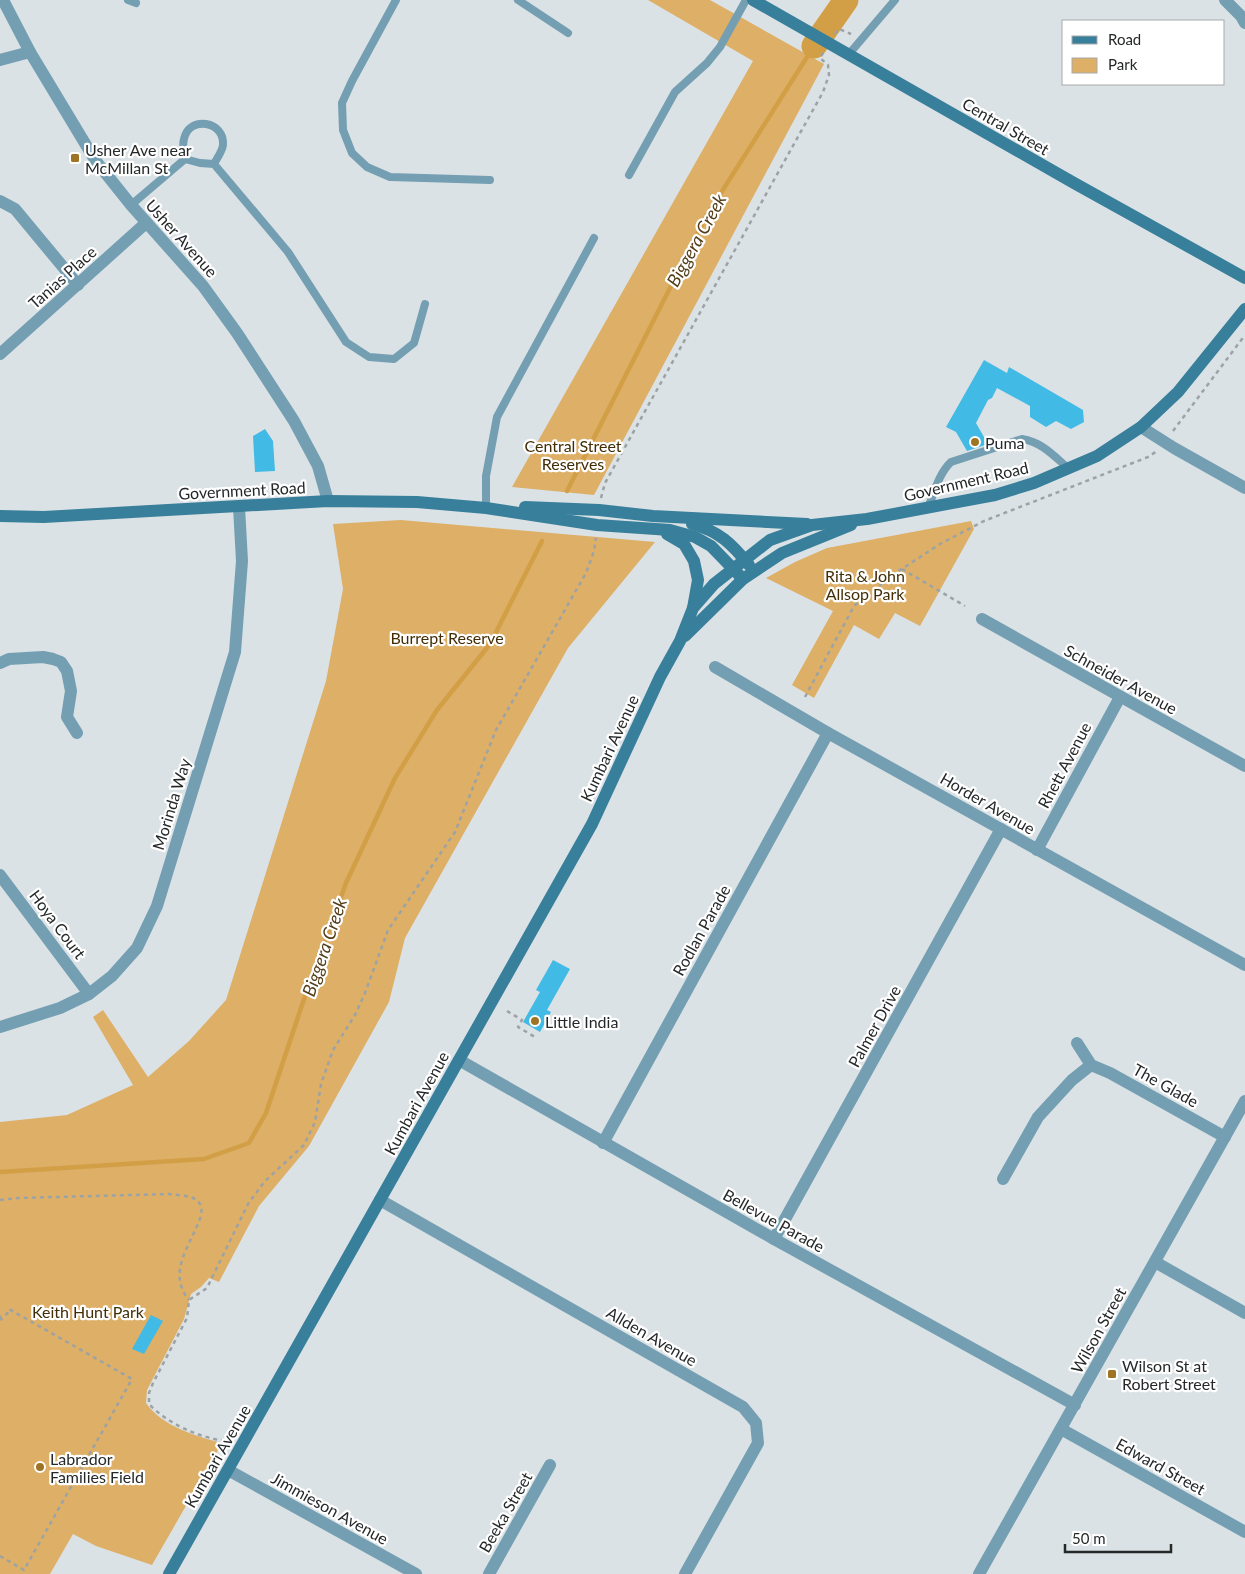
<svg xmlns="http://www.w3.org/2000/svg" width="1245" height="1574" viewBox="0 0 1245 1574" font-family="Lato,sans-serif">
  <rect width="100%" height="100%" fill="#dbe2e5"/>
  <g fill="#ddaf67">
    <path d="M648 0H710L824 64 594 495 512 487 753 61Z"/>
    <path d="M401 520 655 542 568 648 405 938 389 1002 309 1146 259 1206 219 1282 209 1278 201 1287 191 1294 184 1319 147 1390 146 1403C162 1426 195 1436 222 1443L152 1565 96 1546 73 1534 50 1574H0V1122L67 1115 133 1085 93 1017 103 1010 148 1077 189 1041 226 1000 326 681 343 589 333 524Z"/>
    <path d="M971 521 974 529 920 626 895 613 879 639 854 625 814 698 792 685 833 611 766 578 795 562 827 548Z"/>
  </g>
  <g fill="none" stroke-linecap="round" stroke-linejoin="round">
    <g stroke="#d39f46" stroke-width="4.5">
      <path d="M567 491 707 215 814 46"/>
      <path d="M0 1172 204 1159 249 1143 266 1113 304 999 346 883 395 778 437 710 490 644 542 541"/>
    </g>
    <path stroke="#d39f46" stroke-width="25" d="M814 46 846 0"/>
  </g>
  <g fill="#42bae6">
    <path d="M984 360 1007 373 1009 367 1083 410 1084 422 1071 429 1056 421 1046 427 1030 417V406L997 388 992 398 988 400 976 423 988 444 967 451 956 432 946 427Z"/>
    <path d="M265 429 273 441 275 471 255 472 253 436Z"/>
    <path d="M553 960 570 969 547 1010 551 1012 540 1032 523 1022 540 992 536 990Z"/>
    <path d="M151 1315 163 1321 144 1354 132 1349Z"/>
  </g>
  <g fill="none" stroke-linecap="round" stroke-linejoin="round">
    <g stroke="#9da3a5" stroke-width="2.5" stroke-dasharray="4 4" stroke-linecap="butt">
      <path d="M835 34 839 29 851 34"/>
      <path d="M1173 431 1245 335"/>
      <path d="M601 498 605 483 823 92 829 75 828 65 820 58 823 53"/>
      <path d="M902 569 965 606"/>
      <path d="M805 697 854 606 891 576 940 544 984 521 1148 457 1157 451"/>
      <path d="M507 1011 522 1020 518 1027 535 1037"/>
      <path d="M0 1200 18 1198 169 1194C185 1196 205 1195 201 1216 191 1245 166 1272 189 1300"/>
      <path d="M0 1317 3 1322"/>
      <path d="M225 1441C198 1437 168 1424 149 1404V1393L153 1383 187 1318 189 1300 207 1288 248 1204 264 1182 304 1145 315 1122 321 1084 333 1050 355 1015 365 993 388 930 455 832 496 730 586 573 594 551 596 538"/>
      <path d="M0 1556 24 1570 132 1379 9 1309 7 1314 0 1317"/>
    </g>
    <g stroke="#749fb3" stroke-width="8">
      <path d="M128 0 136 3"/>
      <path d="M396 0 352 81 342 103 343 130 352 153 367 167 390 177 490 180"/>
      <path d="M518 0 568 33"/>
      <path d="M849 54 895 0"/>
      <path d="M185 159 200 163 214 164 288 252 346 342 369 357 394 359 414 343 425 304"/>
      <path d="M629 175 675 92 707 63 720 47 746 0"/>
      <path d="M131 205 185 159C184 152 182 145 184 139 189 115 225 121 223 145 222 152 217 158 214 164"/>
      <path d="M486 508V476L497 417 594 238"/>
      <path d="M928 508C934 493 939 473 951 462L1022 439C1042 442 1054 456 1069 469"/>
    </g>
    <g stroke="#749fb3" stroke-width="12">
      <path d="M3 0 30 52 95 160 131 205 203 286 237 333 294 421 318 466 328 501"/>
      <path d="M1225 0 1241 16 1245 23"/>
      <path d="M0 60 30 52"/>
      <path d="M0 201 15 209 78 285"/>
      <path d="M0 354 146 223"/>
      <path d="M1141 427 1174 448 1245 488"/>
      <path d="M982 619 1245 766"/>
      <path d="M0 663 9 659 43 657 53 659 61 662 67 671 71 691 67 717 77 733"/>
      <path d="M715 667 828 733 1245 965"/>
      <path d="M1037 850 1120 697"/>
      <path d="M0 875 89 994"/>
      <path d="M0 1027 60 1008 89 994 112 976 137 948 157 906 235 652 242 561 239 507"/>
      <path d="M1077 1043 1091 1065 1110 1073 1225 1137"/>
      <path d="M459 1060 774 1239 1075 1405"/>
      <path d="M603 1143 828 733"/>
      <path d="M1003 1179 1038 1117 1072 1080 1091 1065"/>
      <path d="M380 1200 743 1407 756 1423 758 1443 685 1574"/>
      <path d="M774 1239 1001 829"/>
      <path d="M1155 1262 1245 1313"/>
      <path d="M1061 1429 1245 1532"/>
      <path d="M228 1470 416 1574"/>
      <path d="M489 1574 550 1465"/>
      <path d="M979 1574 1245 1101"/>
    </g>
    <g stroke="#387f9b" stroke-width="12">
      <path d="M753 0 1074 183 1245 278"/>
      <path d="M525 507 599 510 653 516 807 524"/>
      <path d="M0 516 44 517 328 501 417 502 486 508 597 525 670 530 695 537 711 546 743 579"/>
      <path d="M692 524C719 531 732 544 749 565"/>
      <path d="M667 534 684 544 694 561 698 580 693 608"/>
      <path d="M685 636 743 579 782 553 851 525"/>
      <path d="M169 1574 592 824 660 677 680 641 693 608 714 584 770 540 812 525 867 519 995 495 1034 483 1097 456 1141 427 1178 392 1245 309"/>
    </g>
  </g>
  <g fill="#9f7324" stroke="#fff" stroke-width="2">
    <rect x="70" y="153" width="10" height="10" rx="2.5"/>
    <circle cx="975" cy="442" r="5"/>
    <circle cx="535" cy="1021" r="5"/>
    <rect x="1107" y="1369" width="10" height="10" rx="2.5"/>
    <circle cx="40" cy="1467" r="5"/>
  </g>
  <g text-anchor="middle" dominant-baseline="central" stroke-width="4.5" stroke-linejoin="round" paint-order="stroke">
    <g font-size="16" fill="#252829" stroke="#fff">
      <text transform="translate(1006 126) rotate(30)">Central Street</text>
      <text transform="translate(182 238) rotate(48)">Usher Avenue</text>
      <text transform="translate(62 277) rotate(-42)">Tanias Place</text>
      <text transform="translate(966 481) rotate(-13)">Government Road</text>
      <text transform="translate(242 490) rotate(-3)">Government Road</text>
      <text transform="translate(1121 679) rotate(29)">Schneider Avenue</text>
      <text transform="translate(609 748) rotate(-65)">Kumbari Avenue</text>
      <text transform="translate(1064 765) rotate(-62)">Rhett Avenue</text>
      <text transform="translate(988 803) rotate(30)">Horder Avenue</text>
      <text transform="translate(171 804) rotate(-73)">Morinda Way</text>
      <text transform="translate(58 924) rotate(53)">Hoya Court</text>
      <text transform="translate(701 930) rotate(-61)">Rodlan Parade</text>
      <text transform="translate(874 1026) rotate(-61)">Palmer Drive</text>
      <text transform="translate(1166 1085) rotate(29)">The Glade</text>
      <text transform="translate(416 1103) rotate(-61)">Kumbari Avenue</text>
      <text transform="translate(774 1220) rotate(29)">Bellevue Parade</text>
      <text transform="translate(1098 1330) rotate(-61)">Wilson Street</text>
      <text transform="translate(652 1336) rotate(30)">Allden Avenue</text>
      <text transform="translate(217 1456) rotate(-60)">Kumbari Avenue</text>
      <text transform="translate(1161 1466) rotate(29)">Edward Street</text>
      <text transform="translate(330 1508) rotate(29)">Jimmieson Avenue</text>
      <text transform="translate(505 1512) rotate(-60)">Beeka Street</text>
    </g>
    <g font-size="16" fill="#252829" stroke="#fff" text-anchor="start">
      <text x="85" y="149">Usher Ave near<tspan x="85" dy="18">McMillan St</tspan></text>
      <text x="985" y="442">Puma</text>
      <text x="545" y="1021">Little India</text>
      <text x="1122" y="1365">Wilson St at<tspan x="1122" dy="18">Robert Street</tspan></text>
      <text x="50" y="1458">Labrador<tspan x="50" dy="18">Families Field</tspan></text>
    </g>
    <g font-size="16" fill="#422d05" stroke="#fff">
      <text x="573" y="445">Central Street<tspan x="573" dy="18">Reserves</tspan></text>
      <text x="865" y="575">Rita &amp; John<tspan x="865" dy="18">Allsop Park</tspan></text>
      <text x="447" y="637">Burrept Reserve</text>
      <text x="88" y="1311">Keith Hunt Park</text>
    </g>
    <g font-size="18" font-style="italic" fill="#533d18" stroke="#fff">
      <text transform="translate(696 240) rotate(-61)">Biggera Creek</text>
      <text transform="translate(324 947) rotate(-71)">Biggera Creek</text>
    </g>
  </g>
  <rect x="1062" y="20" width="162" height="65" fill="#ffffff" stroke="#a8a9a9"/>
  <rect x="1072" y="36" width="25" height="8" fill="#387f9b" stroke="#a8a9a9"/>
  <text x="1108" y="45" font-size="15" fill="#252829">Road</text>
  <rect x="1072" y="58" width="25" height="15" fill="#ddaf67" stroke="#a8a9a9"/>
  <text x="1108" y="70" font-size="15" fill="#252829">Park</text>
  <path d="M1065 1544v8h106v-8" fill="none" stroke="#252829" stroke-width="2.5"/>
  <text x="1072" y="1544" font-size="15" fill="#252829" stroke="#ffffff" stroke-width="4" paint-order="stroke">50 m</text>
</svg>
